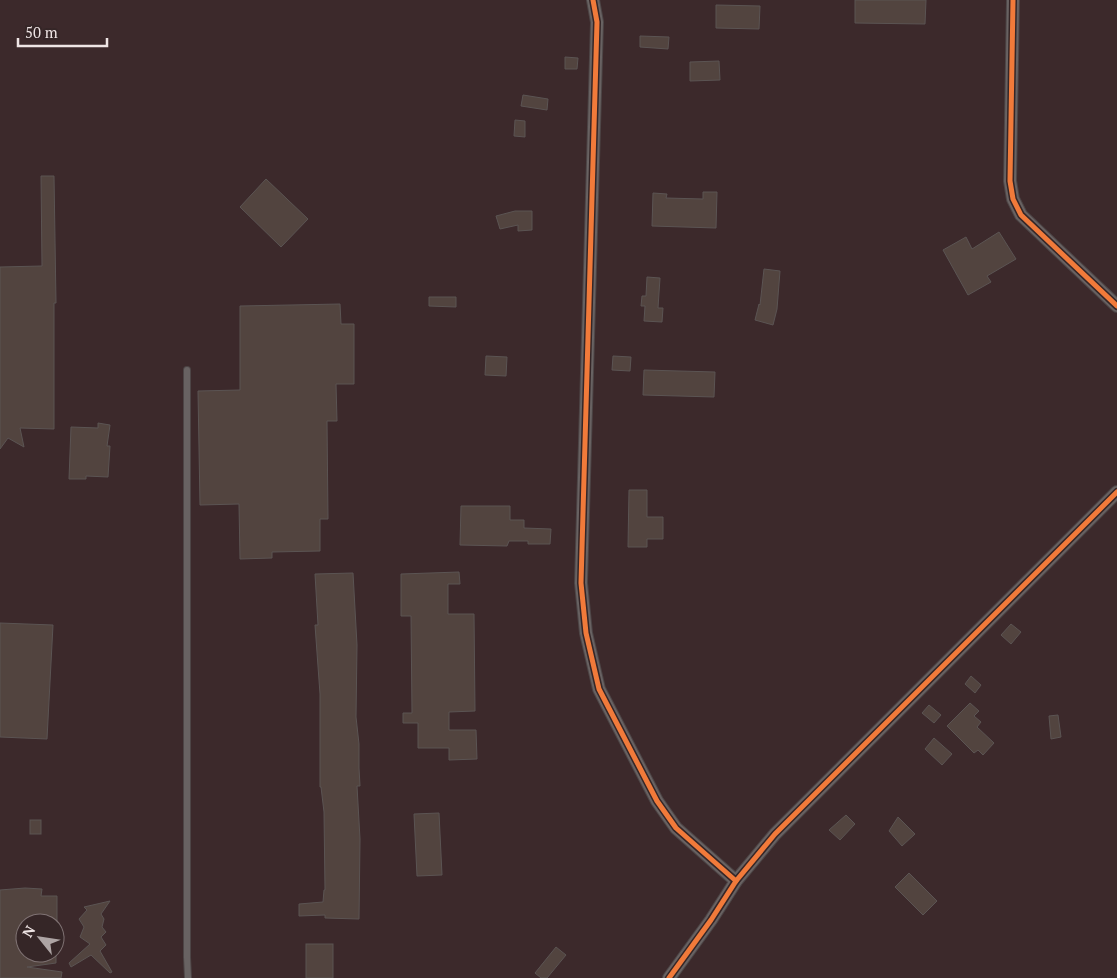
<svg xmlns="http://www.w3.org/2000/svg" width="1117" height="978" viewBox="0 0 1117 978" font-family="'PT Serif',serif">
  <rect width="100%" height="100%" fill="#322a2a"/>
  <path fill="#3c292b" fill-rule="evenodd" d="M0 0H1117V978H0ZM25 923H55V953H25Z"/>
  <g fill="#52443f" stroke="#5b5453">
    <path d="M855 0H926L925 24 855 23Z"/>
    <path d="M716 5 760 6 759 29 716 28Z"/>
    <path d="M640 36 669 37 668 49 640 47Z"/>
    <path d="M565 57 578 58 577 69H565Z"/>
    <path d="M719 61 720 80 690 81V62Z"/>
    <path d="M523 95 548 99 547 110 521 106Z"/>
    <path d="M515 120 525 121V137L514 136Z"/>
    <path d="M41 176H54L56 303H54V429L20 428 24 447 8 438 0 449V267L42 266Z"/>
    <path d="M266 179 308 219 281 247 240 207Z"/>
    <path d="M703 192H717L716 228 652 226 653 193 667 194 666 198 703 199Z"/>
    <path d="M515 211H532V230L518 231V225L500 229 496 216Z"/>
    <path d="M999 232 1016 259 987 276 991 282 968 295 943 250 966 237 972 249Z"/>
    <path d="M764 269 780 271 777 309 773 325 755 320 759 304 760 305Z"/>
    <path d="M647 277 660 278 658 308H663L662 322 644 321 645 306H641L642 296H646Z"/>
    <path d="M429 297H456V307L429 306Z"/>
    <path d="M340 304 341 324H354V384H336L337 421H327L328 519H320V551L272 552V558L240 559 239 504 200 505 198 391 240 390V306Z"/>
    <path d="M486 356 507 357 506 376 485 375Z"/>
    <path d="M613 356 631 357 630 371 612 370Z"/>
    <path d="M644 370 715 372 714 397 643 395Z"/>
    <path d="M98 423 110 425 107 446H110L108 477 86 476V479H69L71 427 98 428Z"/>
    <path d="M629 490H647V517H663V539H647V547H628Z"/>
    <path d="M461 506H510V520H524V528L551 529 550 544H528V541H509L507 546 460 545Z"/>
    <path d="M459 572 460 584H448V614H474L475 711 449 712V730H476L477 759 449 760V748H418V723H403V713H412L411 616H401V574Z"/>
    <path d="M353 573 357 645 356 717 359 744V768L360 786H357L360 839 359 919 325 918V915L299 916V904L323 902 324 890H325L324 812 321 787H320V694L315 625H318L315 574Z"/>
    <path d="M0 623 53 625 47 739 0 737Z"/>
    <path d="M1011 624 1021 632 1011 644 1001 635Z"/>
    <path d="M971 676 981 685 975 693 965 684Z"/>
    <path d="M970 703 979 711 974 716 981 722 977 727 994 743 983 755 978 750 974 753 947 726Z"/>
    <path d="M929 705 941 715 934 723 922 713Z"/>
    <path d="M1058 715 1061 737 1051 739 1049 716Z"/>
    <path d="M934 738 952 754 942 765 925 749Z"/>
    <path d="M439 813 442 875 417 876 414 814Z"/>
    <path d="M846 815 855 824 840 840 829 830Z"/>
    <path d="M898 817 915 834 902 846 889 831Z"/>
    <rect x="30" y="820" width="11" height="14"/>
    <path d="M909 873 937 901 923 915 895 887Z"/>
    <path d="M25 888 42 889 41 896H57V923H25V953H56V963L27 967 62 972 61 978H0V890Z"/>
    <path d="M110 901 101 914 104 919 102 927 106 932 101 937 106 945 100 951 112 972 110 973 91 955 71 967 69 963 90 944 80 937 84 927 79 919 87 910 84 907Z"/>
    <rect x="306" y="944" width="27" height="34"/>
    <path d="M556 947 566 955 547 978H541L535 973Z"/>
  </g>
  <g fill="none" stroke-linecap="round" stroke-linejoin="round">
    <g stroke="#4d4546" stroke-width="8">
      <path id="service" d="M187 370V957L188 978"/>
    </g>
    <g stroke="#4d4546" stroke-width="14">
      <g id="minor">
        <path d="M593 0 597 22 581 583 586 633 599 689 657 801 676 828 736 881"/>
        <path d="M1013 0 1010 181 1013 199 1021 215 1117 306"/>
        <path d="M669 978 711 920 736 881 775 834 1117 492"/>
      </g>
    </g>
    <use href="#service" stroke="#686262" stroke-width="6"/>
    <use href="#minor" stroke="#686262" stroke-width="12"/>
    <g stroke="#352627" stroke-width="8">
      <g id="cycleway">
        <path d="M593 0 597 22 581 583 586 633 599 689 657 801 676 828 736 881"/>
        <path d="M1013 0 1010 181 1013 199 1021 215 1117 306"/>
        <path d="M669 978 711 920 736 881 775 834 1117 492"/>
      </g>
    </g>
    <use href="#cycleway" stroke="#f17a3a" stroke-width="5"/>
  </g>
  <g transform="translate(40 938) rotate(300)"><circle r="24" fill="#352627" stroke="#7f7273"/>
  <path d="M0-4L9 19L0 12L-9 19Z" fill="#ada4a4"/>
  <text y="-8" font-size="14" font-weight="bold" text-anchor="middle" fill="#efe5e5">N</text>
  </g>
  <path d="M18 38v8h89v-8" fill="none" stroke="#efe5e5" stroke-width="2.5"/>
  <text x="25" y="38" font-size="15" fill="#efe5e5" stroke="#352627" stroke-width="4" paint-order="stroke">50 m</text>
</svg>
